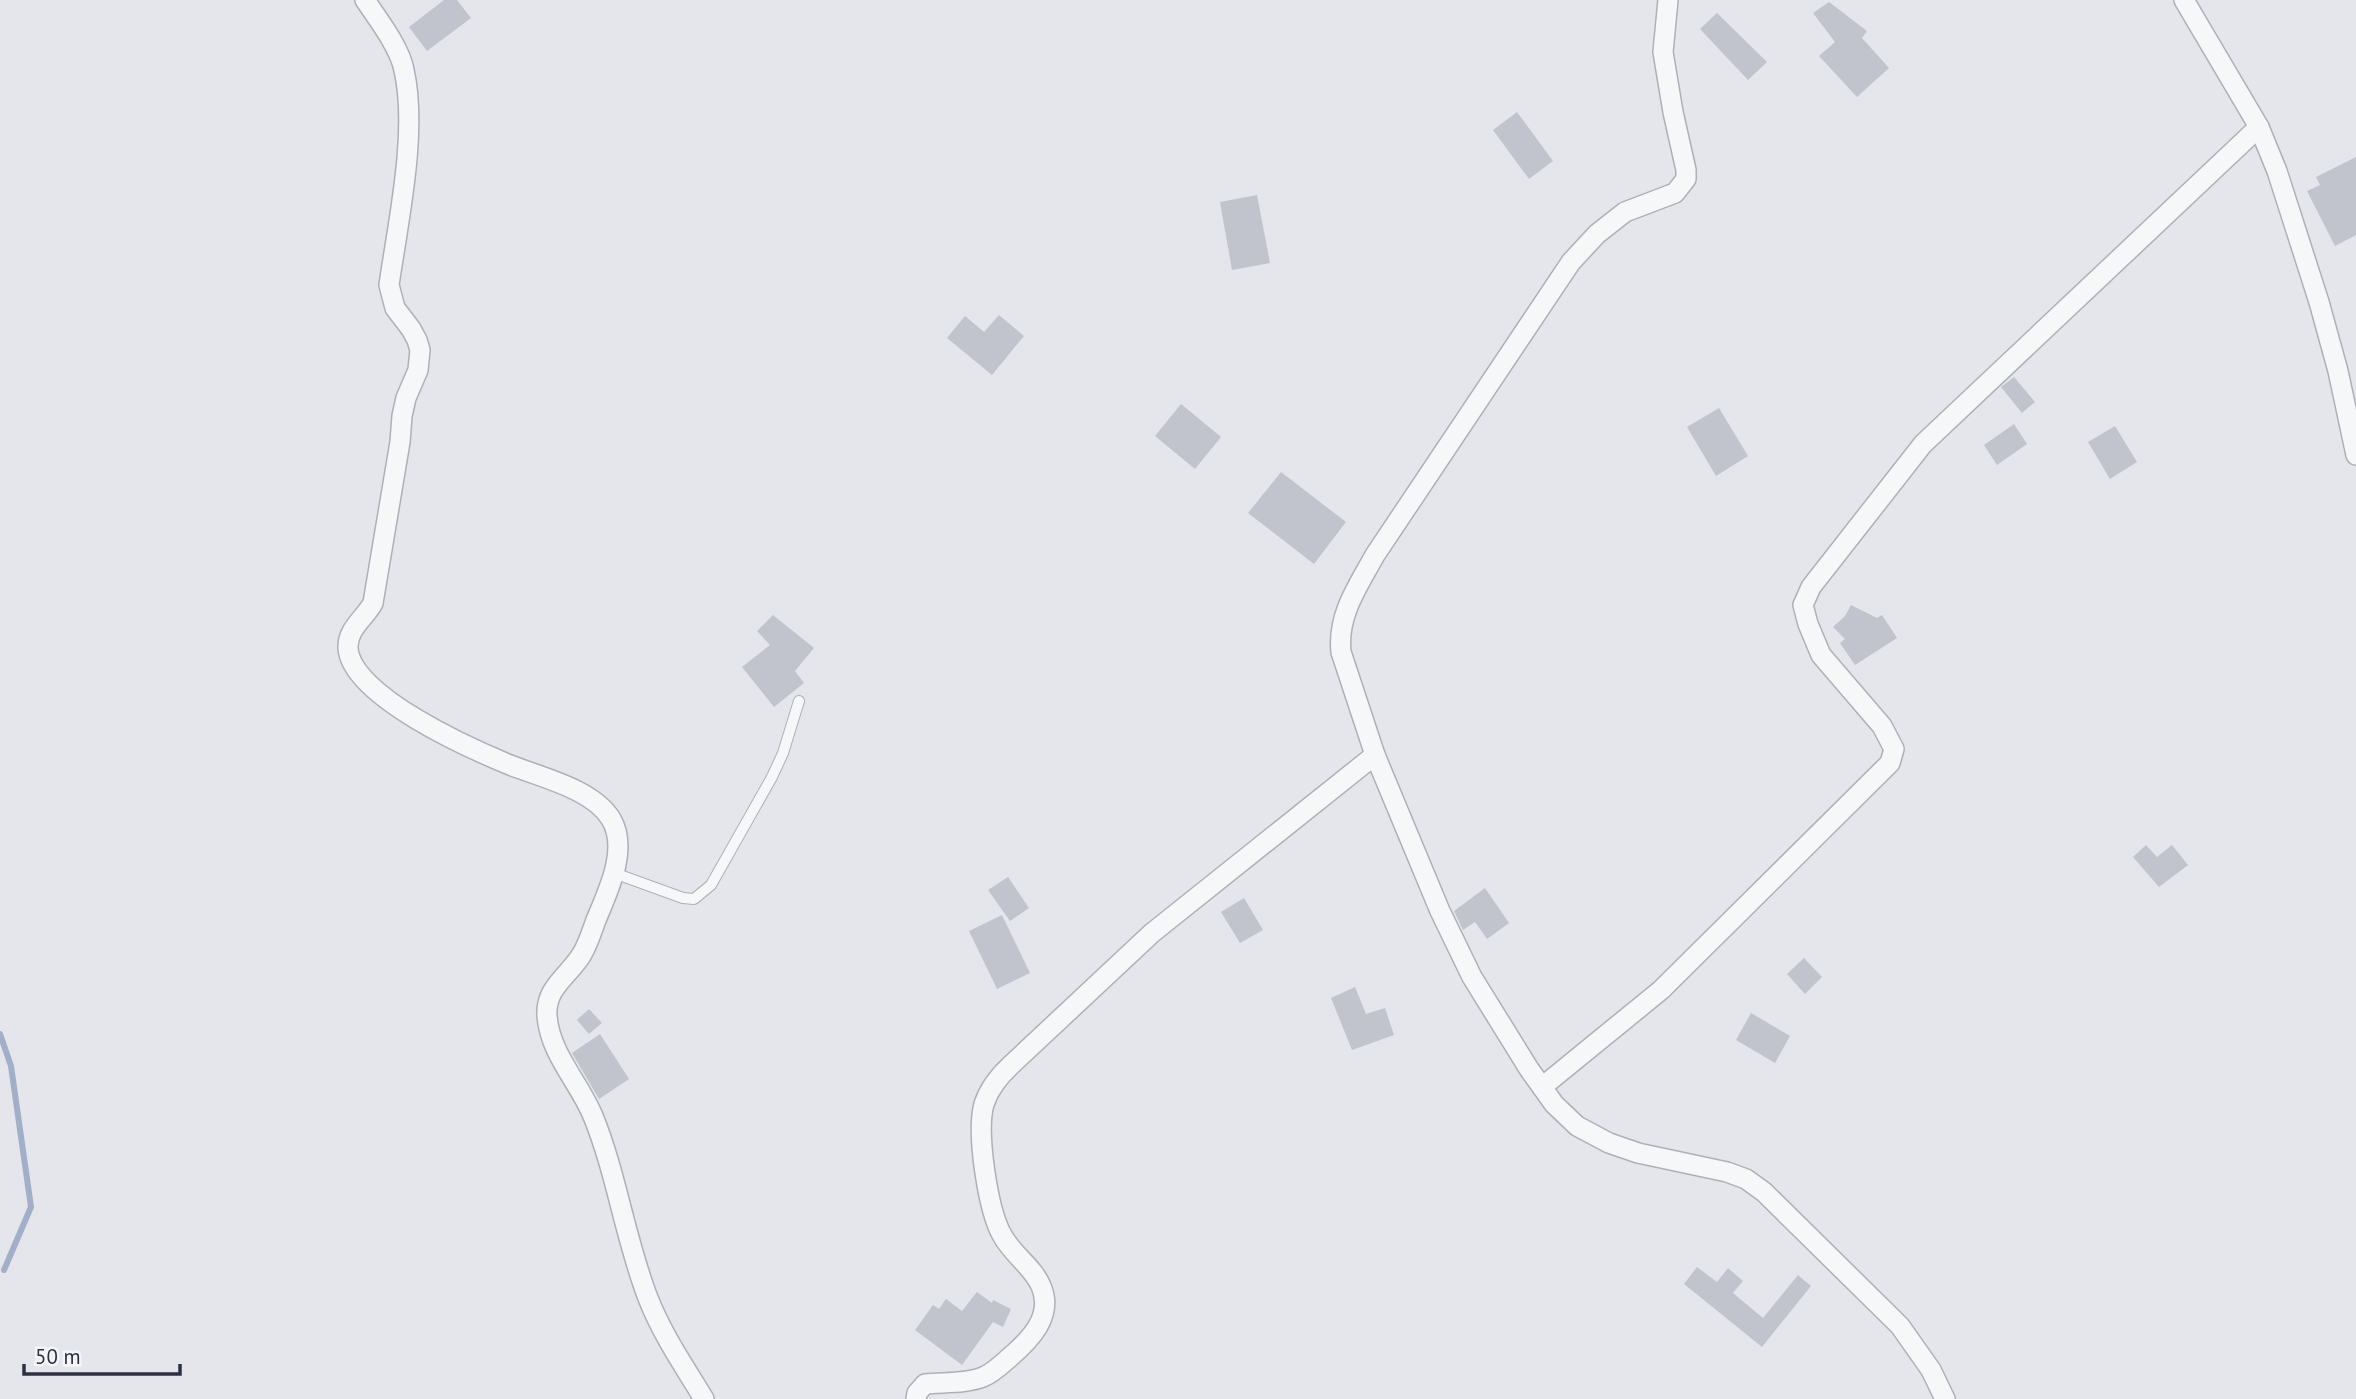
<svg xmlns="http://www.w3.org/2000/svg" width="2356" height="1399" viewBox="0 0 2356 1399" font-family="'PT Sans',sans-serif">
  <rect width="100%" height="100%" fill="#e4e6eb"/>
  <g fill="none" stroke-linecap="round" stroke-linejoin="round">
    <path stroke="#a2afc8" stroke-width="6" d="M0 1034 11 1066 31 1207 4 1270"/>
  </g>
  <g fill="#c1c4cd">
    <path d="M444 0H457L471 18 427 51 409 27Z"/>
    <path d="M1829 2 1867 31 1862 38 1889 68 1857 97 1819 56 1835 42 1813 13Z"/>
    <path d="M1717 13 1767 62 1748 80 1700 29Z"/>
    <path d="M1517 112 1553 161 1529 179 1493 130Z"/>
    <path d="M2356 157V235L2335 246 2307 191 2320 185 2316 177Z"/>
    <path d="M1257 195 1270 263 1232 270 1220 202Z"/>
    <path d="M999 315 1024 336 992 375 947 338 965 316 984 332Z"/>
    <path d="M2014 377 2035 402 2022 413 2001 387Z"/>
    <path d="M1181 404 1221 437 1195 469 1155 436Z"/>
    <path d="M1719 408 1748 456 1716 476 1687 427Z"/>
    <path d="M2014 424 2027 444 1997 465 1984 445Z"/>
    <path d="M2115 426 2137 462 2110 479 2088 442Z"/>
    <path d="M1281 472 1346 522 1314 564 1248 513Z"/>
    <path d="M1851 605 1877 618 1882 615 1897 638 1855 665 1840 643 1845 639 1833 627 1845 616Z"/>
    <path d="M773 615 814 648 795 671 804 683 774 707 742 667 770 645 757 631Z"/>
    <path d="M2146 845 2157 857 2172 845 2188 865 2159 887 2133 857Z"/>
    <path d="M1008 877 1029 908 1010 921 988 890Z"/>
    <path d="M1485 888 1509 923 1487 939 1475 922 1463 930 1454 911Z"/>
    <path d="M1244 898 1263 930 1240 943 1221 912Z"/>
    <path d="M1002 915 1030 973 997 989 969 931Z"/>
    <path d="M1804 958 1822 977 1805 994 1787 974Z"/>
    <path d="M1355 987 1366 1014 1385 1008 1394 1035 1352 1050 1331 998Z"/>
    <path d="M589 1009 602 1023 589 1034 577 1020Z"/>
    <path d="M1751 1013 1790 1036 1775 1063 1736 1040Z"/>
    <path d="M600 1034 629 1079 599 1099 572 1053Z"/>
    <path d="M1697 1267 1717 1282 1728 1268 1743 1281 1733 1293 1763 1318 1798 1275 1811 1286 1762 1347 1684 1284Z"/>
    <path d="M977 1292 992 1303 993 1300 1011 1309 1003 1327 993 1322 962 1365 915 1330 933 1305 939 1309 946 1299 962 1311Z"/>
  </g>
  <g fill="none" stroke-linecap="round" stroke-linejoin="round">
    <g stroke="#adb0b8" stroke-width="12">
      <path id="service" d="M614 873 683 898 694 899 711 885 772 777 783 753 799 701"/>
    </g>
    <g stroke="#adb0b8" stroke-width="22">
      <g id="minor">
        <path d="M365 0C378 19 400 48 404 70 418 132 398 222 389 285L395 308 411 329 417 340 420 350 418 370 406 398 402 416 400 442 373 603C365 618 347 629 348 648 351 696 471 749 510 765 540 777 593 789 611 819 629 849 608 891 596 920 592 931 588 944 582 954 569 976 545 987 547 1016 550 1054 579 1082 593 1116 617 1175 625 1239 648 1298 662 1334 684 1366 704 1399"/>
        <path d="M1668 0 1663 52 1673 112 1686 170V179L1675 193 1625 212 1597 234 1571 262 1375 555C1358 586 1337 615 1341 652L1375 755 1440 911 1472 977 1529 1069 1554 1104 1577 1126 1609 1143 1638 1153 1727 1172 1746 1179 1764 1192 1900 1326 1931 1370 1945 1399"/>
        <path d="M2184 0 2259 127 2277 171 2319 302 2338 371 2356 455"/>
        <path d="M1542 1087 1661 990 1890 763 1894 749 1882 726 1821 655 1808 624 1803 605 1811 587 1923 444 2259 127"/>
        <path d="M916 1399 917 1393 925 1384C944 1382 965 1384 983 1377 993 1373 1001 1365 1009 1358 1030 1340 1054 1316 1041 1286 1033 1267 1012 1254 1002 1235 988 1210 976 1133 984 1104 989 1089 999 1076 1011 1065L1152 933 1375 755"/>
      </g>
    </g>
    <use href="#service" stroke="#f6f7f9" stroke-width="10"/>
    <use href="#minor" stroke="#f6f7f9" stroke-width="19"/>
  </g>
  <path d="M24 1364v10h156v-10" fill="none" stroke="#2c3142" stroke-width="3.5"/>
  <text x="35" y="1364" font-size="21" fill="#2c3142" stroke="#f3f5f8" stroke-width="5" paint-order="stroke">50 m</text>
</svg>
